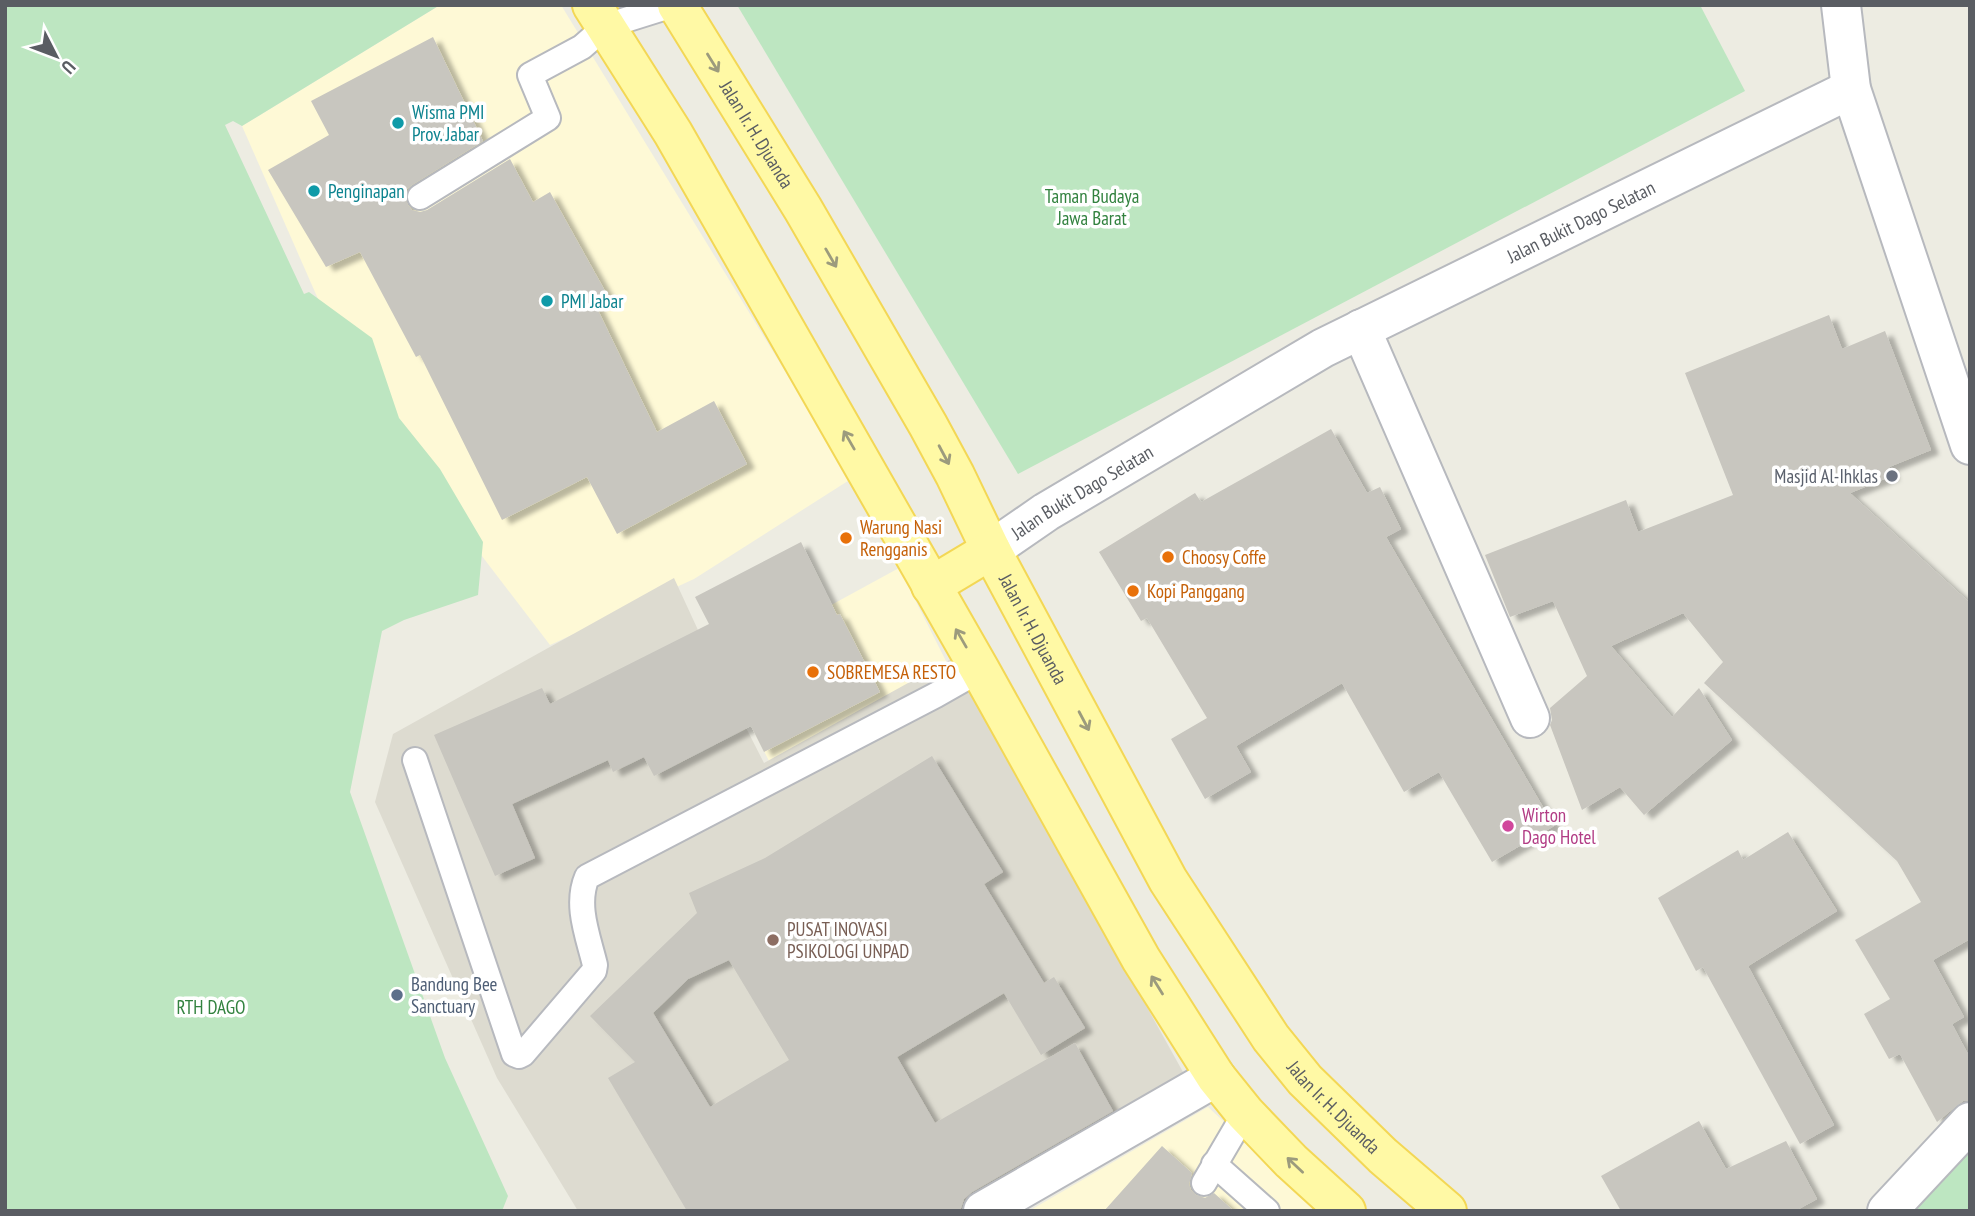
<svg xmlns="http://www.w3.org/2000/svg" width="1975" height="1216" viewBox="0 0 1975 1216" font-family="'PT Sans Narrow',sans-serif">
  <defs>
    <filter id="shadow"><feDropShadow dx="8" dy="4.5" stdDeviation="2" flood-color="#0004"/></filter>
  </defs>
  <rect width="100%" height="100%" fill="#edece2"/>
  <g fill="#fef9d6">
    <path d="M440 5H561L851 479 694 579 550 645 362 399 242 126Z"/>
    <path d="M899 568 949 667 770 763 721 665Z"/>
    <path d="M1208 1107 1321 1211H1029Z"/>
  </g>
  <path fill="#dddbd0" d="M674 578 716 669 764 763 953 658 1188 1081 966 1211H578L497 1078 375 802 393 734Z"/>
  <g fill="#bde6c1">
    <path d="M5 5H440L242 126 233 121 225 125 304 294 309 292 372 338 399 418 440 469 483 542 478 595 404 620 382 631 350 792 445 1058 508 1196 502 1211H5Z"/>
    <path d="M737 5H1700L1745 91 1018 474Z"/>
    <path d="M1970 1139V1211H1901Z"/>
  </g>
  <g fill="#c8c6bf" fill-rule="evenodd" filter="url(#shadow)">
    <path d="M433 37 483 141 412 185 407 189 405 197 408 205 412 210 420 212 427 210 510 159 533 202 550 192 609 298 595 304 657 432 714 401 747 464 617 534 587 477 502 520 420 355 416 357 360 252 326 267 268 170 329 135 311 101Z"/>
    <path d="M1829 315 1842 349 1885 331 1931 450 1889 467 1892 476 1850 493 1970 603V939L1933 960 1964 1017 1952 1024 1970 1058V1101H1963L1955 1107 1937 1122 1900 1054 1889 1059 1864 1014 1890 999 1855 940 1921 902 1897 861 1704 683 1723 662 1683 613 1611 646 1672 717 1699 688 1732 740 1644 815 1620 787 1582 810 1550 725 1552 720 1550 708 1587 676 1553 601 1510 617 1485 555 1626 500 1638 532 1733 495 1685 373Z"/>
    <path d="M1331 429 1367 493 1380 487 1401 529 1386 537 1554 826 1492 862 1439 772 1404 792 1342 683 1236 746 1251 772 1205 799 1171 739 1207 718 1147 618 1141 621 1099 552 1195 493 1201 502Z"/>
    <path d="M801 542 837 615 840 614 880 692 764 752 751 726 654 776 644 757 613 772 608 760 512 804 535 858 495 876 434 735 542 688 550 704 709 624 695 597Z"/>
    <path d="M932 756 1003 872 984 884 1044 983 1054 977 1085 1028 1041 1055 1004 993 897 1057 935 1123 1075 1043 1113 1111 972 1192 964 1199 960 1211H687L608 1078 635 1062 590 1016 697 913 689 893 765 858ZM729 960 789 1060 710 1107 653 1013 688 979Z"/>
    <path d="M1788 832 1837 911 1748 966 1834 1125 1800 1144 1703 967 1696 971 1658 898 1738 850 1743 860Z"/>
    <path d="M1699 1121 1726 1169 1786 1141 1817 1199 1795 1211H1621L1601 1176Z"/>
    <path d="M1162 1146 1192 1173 1189 1184 1191 1190 1196 1195 1205 1198 1214 1193 1234 1211H1104Z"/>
  </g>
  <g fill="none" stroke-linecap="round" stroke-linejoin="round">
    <g stroke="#b7b9be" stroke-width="28">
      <g id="lane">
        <path d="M420 197 548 118 530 75 582 47 606 26 673 5"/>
        <path d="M415 760 514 1054 519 1056 523 1054 594 971 595 965C588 936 575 905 587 877L936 695 980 670"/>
        <path d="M1214 1164 1267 1211"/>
        <path d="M1204 1183 1245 1113"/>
      </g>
    </g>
    <g stroke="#b7b9be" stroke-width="42">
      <g id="street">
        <path d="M1841 5 1851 89 1970 445"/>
        <path d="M1361 329 1530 718"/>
        <path id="s1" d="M991 550 1046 512 1323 348 1851 89"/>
        <path d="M983 1211 1216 1077"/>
        <path d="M1887 1211 1970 1122"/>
      </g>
    </g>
    <g stroke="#f3d755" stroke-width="42">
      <g id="primary">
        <path d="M592 5 673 133 980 670 1141 959 1216 1077 1245 1113 1291 1161 1346 1211"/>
        <path id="s2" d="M677 5 803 209 928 425 955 475 991 550 1168 880 1271 1038 1305 1080 1383 1156 1447 1211"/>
        <path d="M931 586 991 550"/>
      </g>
    </g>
    <use href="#lane" stroke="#fff" stroke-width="24"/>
    <use href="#street" stroke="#fff" stroke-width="38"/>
    <use href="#primary" stroke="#fff9a5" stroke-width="38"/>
  </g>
  <defs><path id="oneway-shaft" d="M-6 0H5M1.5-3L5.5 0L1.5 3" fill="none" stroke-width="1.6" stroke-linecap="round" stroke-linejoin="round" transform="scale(1.75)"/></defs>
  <g stroke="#9c9b7d">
    <use href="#oneway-shaft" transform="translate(713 63) rotate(58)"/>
    <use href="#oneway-shaft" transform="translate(831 258) rotate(60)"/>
    <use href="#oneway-shaft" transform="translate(849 440) rotate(-120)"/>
    <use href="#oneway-shaft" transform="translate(944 455) rotate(62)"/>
    <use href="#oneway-shaft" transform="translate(961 638) rotate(-120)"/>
    <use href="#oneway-shaft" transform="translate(1084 721) rotate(62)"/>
    <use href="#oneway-shaft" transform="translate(1157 985) rotate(-122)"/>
    <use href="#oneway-shaft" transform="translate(1295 1165) rotate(-137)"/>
  </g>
  <g fill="#0f9aa8" stroke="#fff" stroke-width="2.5">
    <circle cx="398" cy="123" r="7"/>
    <circle cx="314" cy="191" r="7"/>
    <circle cx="547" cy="301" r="7"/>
  </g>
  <circle fill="#6b7280" stroke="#fff" stroke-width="2.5" cx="1892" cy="476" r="7"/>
  <g fill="#e8710a" stroke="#fff" stroke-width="2.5">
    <circle cx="846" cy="538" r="7"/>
    <circle cx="1168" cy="557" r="7"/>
    <circle cx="1133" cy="591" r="7"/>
    <circle cx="813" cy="672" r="7"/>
  </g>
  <circle fill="#d1479c" stroke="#fff" stroke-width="2.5" cx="1508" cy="826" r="7"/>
  <circle fill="#8d6e63" stroke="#fff" stroke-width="2.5" cx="773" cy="940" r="7"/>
  <circle fill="#5c6f8a" stroke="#fff" stroke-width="2.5" cx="397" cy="995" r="7"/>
  <g text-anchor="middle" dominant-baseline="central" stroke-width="7" stroke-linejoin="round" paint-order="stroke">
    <g font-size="19" fill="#0d838f" stroke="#fff" text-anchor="start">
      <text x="412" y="112">Wisma PMI<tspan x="412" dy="22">Prov. Jabar</tspan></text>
      <text x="328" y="191">Penginapan</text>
      <text x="561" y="301">PMI Jabar</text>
    </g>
    <g font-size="19" fill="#5a5d63" stroke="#fff">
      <text stroke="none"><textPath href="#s2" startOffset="152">Jalan Ir. H. Djuanda</textPath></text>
      <text stroke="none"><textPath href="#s1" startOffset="676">Jalan Bukit Dago Selatan</textPath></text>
      <text stroke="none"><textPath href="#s1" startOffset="108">Jalan Bukit Dago Selatan</textPath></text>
      <text stroke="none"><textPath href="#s2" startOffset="719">Jalan Ir. H. Djuanda</textPath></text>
      <text stroke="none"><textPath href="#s2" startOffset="1286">Jalan Ir. H. Djuanda</textPath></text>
    </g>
    <g font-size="19" fill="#32823f" stroke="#fff">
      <text x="1092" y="196">Taman Budaya<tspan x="1092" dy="22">Jawa Barat</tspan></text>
      <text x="211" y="1007">RTH DAGO</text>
    </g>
    <g font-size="19" fill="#5b616d" stroke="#fff" text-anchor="end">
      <text x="1878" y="476">Masjid Al-Ihklas</text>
    </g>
    <g font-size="19" fill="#c56008" stroke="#fff" text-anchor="start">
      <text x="860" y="527">Warung Nasi<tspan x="860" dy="22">Rengganis</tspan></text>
      <text x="1182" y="557">Choosy Coffe</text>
      <text x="1147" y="591">Kopi Panggang</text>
      <text x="827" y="672">SOBREMESA RESTO</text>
    </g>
    <g font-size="19" fill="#b23c85" stroke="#fff" text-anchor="start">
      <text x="1522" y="815">Wirton<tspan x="1522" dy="22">Dago Hotel</tspan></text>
    </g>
    <g font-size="19" fill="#785e54" stroke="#fff" text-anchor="start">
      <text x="787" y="929">PUSAT INOVASI<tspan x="787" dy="22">PSIKOLOGI UNPAD</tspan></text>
    </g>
    <g font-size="19" fill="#4e5e75" stroke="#fff" text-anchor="start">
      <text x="411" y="984">Bandung Bee<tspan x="411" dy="22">Sanctuary</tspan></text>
    </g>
  </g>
  <rect width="1975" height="1216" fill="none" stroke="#5a5d63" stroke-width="14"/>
  <g transform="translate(56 56) rotate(132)" stroke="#ffffff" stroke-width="5" paint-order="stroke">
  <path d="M0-5L12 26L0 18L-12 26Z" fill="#5a5d63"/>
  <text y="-10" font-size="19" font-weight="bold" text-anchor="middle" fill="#5a5d63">U</text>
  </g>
</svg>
